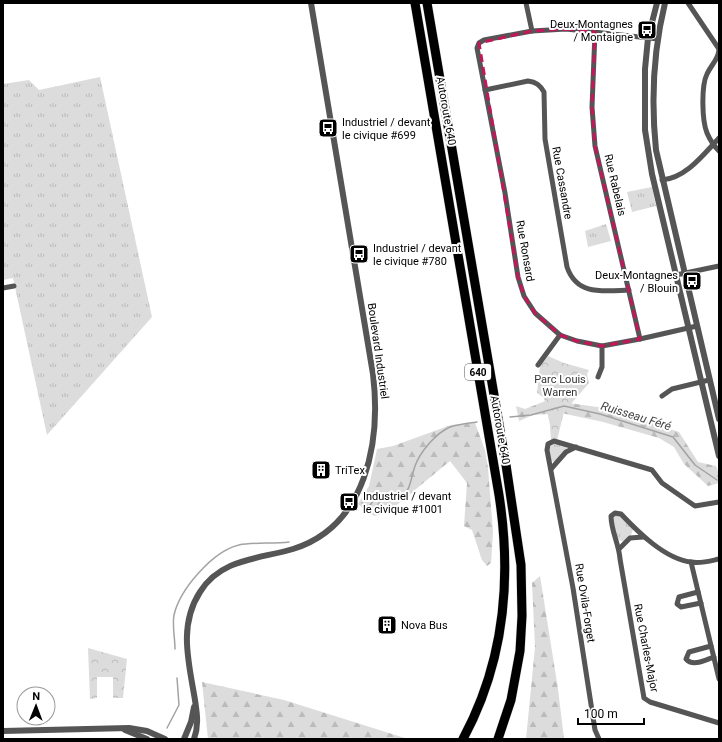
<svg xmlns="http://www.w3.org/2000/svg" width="722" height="742" viewBox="0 0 722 742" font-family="Roboto,sans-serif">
  <defs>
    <pattern id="grass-tufts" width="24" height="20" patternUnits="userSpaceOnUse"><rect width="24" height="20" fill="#dcdcdc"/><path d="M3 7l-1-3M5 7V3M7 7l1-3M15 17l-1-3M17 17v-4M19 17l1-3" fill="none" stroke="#bbb"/></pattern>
    <pattern id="forest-firs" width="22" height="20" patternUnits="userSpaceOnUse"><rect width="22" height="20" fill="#dcdcdc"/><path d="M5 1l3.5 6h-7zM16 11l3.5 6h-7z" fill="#bbb"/></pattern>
    <pattern id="park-crowns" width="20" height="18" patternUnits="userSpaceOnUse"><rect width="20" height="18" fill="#dcdcdc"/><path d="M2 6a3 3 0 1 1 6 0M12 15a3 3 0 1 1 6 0" fill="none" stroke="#bbb"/></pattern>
  </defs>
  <rect width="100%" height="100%" fill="#fff"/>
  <g fill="url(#grass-tufts)">
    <path d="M100 77 152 317 47 435 13 278 3 280V84L29 80 39 90Z"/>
    <path d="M652 187 656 206 632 212 627 192Z"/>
    <path d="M606 224 611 241 588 247 585 231Z"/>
    <path d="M554 441 567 446 566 452 556 462 551 461 548 444Z"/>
    <path d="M621 514 634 527 630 538 624 542 617 539 611 516Z"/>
  </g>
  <g fill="url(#forest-firs)">
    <path d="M548 400 625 411 661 426 679 432 698 462 716 466 719 474V483L708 486 684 464 674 447 659 438 603 422 561 413 533 415 519 421 516 406 525 409Z"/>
    <path d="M475 423 485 450 488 468 493 532 491 563 487 566 482 560 472 530 464 526 467 483 450 461 387 513 374 516 358 504 369 486 377 449 393 446 451 425Z"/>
    <path d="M540 576 558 689 564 739H526L535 647 532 583Z"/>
    <path d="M202 682 284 700 408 739H208Z"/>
  </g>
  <g fill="url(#park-crowns)">
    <path d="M548 356 564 363 589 370 587 374 589 383 564 412 557 440H551L550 425 544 398 537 393 540 366Z"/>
    <path d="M88 648 127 659 123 698H113V677H97V698L90 699Z"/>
  </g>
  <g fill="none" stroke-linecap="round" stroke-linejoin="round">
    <g stroke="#a3a3a3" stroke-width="1.5">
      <path d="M510 417 531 415 564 406 600 414 673 437 695 465 717 480"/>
      <path d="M362 503 369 507 376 496 384 500 401 499C412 487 410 480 415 466 420 452 436 433 450 427 458 424 469 423 477 422"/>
      <path d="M175 649C175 638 172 625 174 615 180 589 213 551 239 545 252 542 274 544 289 542"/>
      <path d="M167 728 179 705 177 678"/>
    </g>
    <g stroke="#dbdbdb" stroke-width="10">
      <g id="motorway">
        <path d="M415 3 499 495C512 579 504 663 463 739"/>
        <path d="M427 3 506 465 521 565 522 616 520 651 511 700 498 739"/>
      </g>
    </g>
    <g stroke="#555" stroke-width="5">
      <path d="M526 3 532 31"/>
      <path d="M688 3 719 49"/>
      <path d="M595 32 592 107 595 146 640 339"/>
      <path d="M658 39 566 29 532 31 484 40 479 43 477 48 505 193 518 277 524 296 535 313 560 335 577 341 602 346 640 339 697 326"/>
      <path d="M719 50C718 60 711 65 707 74 701 86 702 121 707 133 710 140 714 146 719 151"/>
      <path d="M485 90 528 81C536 82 540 85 544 92L545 139 567 267C577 296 603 291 629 290"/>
      <path d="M662 180C686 178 703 155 719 138"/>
      <path d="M676 275 719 266"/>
      <path d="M3 288 14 286"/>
      <path d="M538 365 560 335"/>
      <path d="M598 377 602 367V346"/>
      <path d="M662 396 672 389 709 380"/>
      <path d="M551 469 566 452 576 447"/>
      <path d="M620 548 630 538 643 537"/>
      <path d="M719 559C710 561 700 564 691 562 665 559 638 532 621 514L615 513 611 516C611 531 619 544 620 559L644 698 650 702 719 723"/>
      <path d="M691 562 719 679"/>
      <path d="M698 592 679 597 677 604 681 607 701 603"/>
      <path d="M711 646 689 652 686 659C693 667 705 660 714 657"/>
      <path d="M599 739 595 730 573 588 547 450 548 444 554 441 652 470 662 483 695 506 719 502"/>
    </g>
    <g stroke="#555" stroke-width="6">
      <path d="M657 3 648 38 645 69V130L652 174 719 456"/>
      <path d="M665 3C653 52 651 101 656 150L719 419"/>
      <path d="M125 730 147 739"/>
      <path d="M3 731 129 728 147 731 165 739"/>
      <path d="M184 739 191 722 194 707"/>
      <path d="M194 739C199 725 197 714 195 700 189 663 178 626 200 592 221 558 260 559 293 549 367 526 381 441 373 374L311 3"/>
    </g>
    <use href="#motorway" stroke="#000" stroke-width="9"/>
  </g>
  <path fill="none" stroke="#c2185b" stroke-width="3" stroke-dasharray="8 5" stroke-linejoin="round" d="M566 29 595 32 592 107 595 146 640 339 602 346 577 341 560 335 535 313 524 296 518 277 479 43 532 31Z"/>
  <defs>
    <g id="bus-square" transform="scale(1)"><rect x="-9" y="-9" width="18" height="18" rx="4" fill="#000" stroke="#fff"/><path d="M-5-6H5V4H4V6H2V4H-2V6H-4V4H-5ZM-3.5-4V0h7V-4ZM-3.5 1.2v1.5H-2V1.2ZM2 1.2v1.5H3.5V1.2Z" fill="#fff"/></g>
    <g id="building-square" transform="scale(1)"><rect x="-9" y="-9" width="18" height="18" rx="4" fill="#000" stroke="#fff"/><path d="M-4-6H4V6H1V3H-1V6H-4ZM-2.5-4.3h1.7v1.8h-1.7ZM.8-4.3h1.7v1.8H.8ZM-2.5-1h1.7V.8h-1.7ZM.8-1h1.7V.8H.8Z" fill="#fff"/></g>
  </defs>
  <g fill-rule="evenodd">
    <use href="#bus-square" x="647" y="30"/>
    <use href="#bus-square" x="328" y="128"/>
    <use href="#bus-square" x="359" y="254"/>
    <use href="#bus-square" x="692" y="281"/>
    <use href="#building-square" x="321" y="470"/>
    <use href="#bus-square" x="349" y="502"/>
    <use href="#building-square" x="387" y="625"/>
  </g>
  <g text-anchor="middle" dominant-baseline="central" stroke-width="4" stroke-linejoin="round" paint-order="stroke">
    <rect fill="#fff" stroke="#4c4c4c" stroke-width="1" x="465" y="364" width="26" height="16" rx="3"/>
    <g font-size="10" font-weight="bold" fill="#000">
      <text x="478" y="372">640</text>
    </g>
    <g font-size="11" fill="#000" stroke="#fff" text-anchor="start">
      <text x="633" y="24" text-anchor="end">Deux-Montagnes<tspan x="633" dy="13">/ Montaigne</tspan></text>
      <text x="342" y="122">Industriel / devant<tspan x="342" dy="13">le civique #699</tspan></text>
      <text x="373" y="248">Industriel / devant<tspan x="373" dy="13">le civique #780</tspan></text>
      <text x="678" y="275" text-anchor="end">Deux-Montagnes<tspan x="678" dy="13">/ Blouin</tspan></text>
      <text x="335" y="470">TriTex</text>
      <text x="363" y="496">Industriel / devant<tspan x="363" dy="13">le civique #1001</tspan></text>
      <text x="401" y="625">Nova Bus</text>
    </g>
    <g font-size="11" fill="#000" stroke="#fff">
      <text transform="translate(446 111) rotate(80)">Autoroute 640</text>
      <text transform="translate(562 183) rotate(80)">Rue Cassandre</text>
      <text transform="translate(615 185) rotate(77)">Rue Rabelais</text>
      <text transform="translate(525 251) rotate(80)">Rue Ronsard</text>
      <text transform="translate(378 351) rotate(82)">Boulevard Industriel</text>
      <text transform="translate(500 430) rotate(80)">Autoroute 640</text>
      <text transform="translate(585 603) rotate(81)">Rue Ovila-Forget</text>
      <text transform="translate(646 648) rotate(79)">Rue Charles-Major</text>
    </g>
    <g font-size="11" fill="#333" stroke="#fff">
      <text x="560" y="379">Parc Louis<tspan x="560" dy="13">Warren</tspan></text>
    </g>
    <g font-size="12" font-style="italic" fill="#444" stroke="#fff">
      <text transform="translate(636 416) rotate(17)">Ruisseau Féré</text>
    </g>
  </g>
  <rect width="722" height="742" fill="none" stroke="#000000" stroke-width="8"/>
  <g transform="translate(36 706) rotate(1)"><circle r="19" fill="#ffffff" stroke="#999999"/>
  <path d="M0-3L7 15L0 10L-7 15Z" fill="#000000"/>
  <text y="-6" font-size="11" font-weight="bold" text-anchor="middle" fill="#000000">N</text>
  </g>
  <path d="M578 718v6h66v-6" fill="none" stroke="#000000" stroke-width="2"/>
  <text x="584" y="718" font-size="12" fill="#000000" stroke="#ffffff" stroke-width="3" paint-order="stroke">100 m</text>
</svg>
